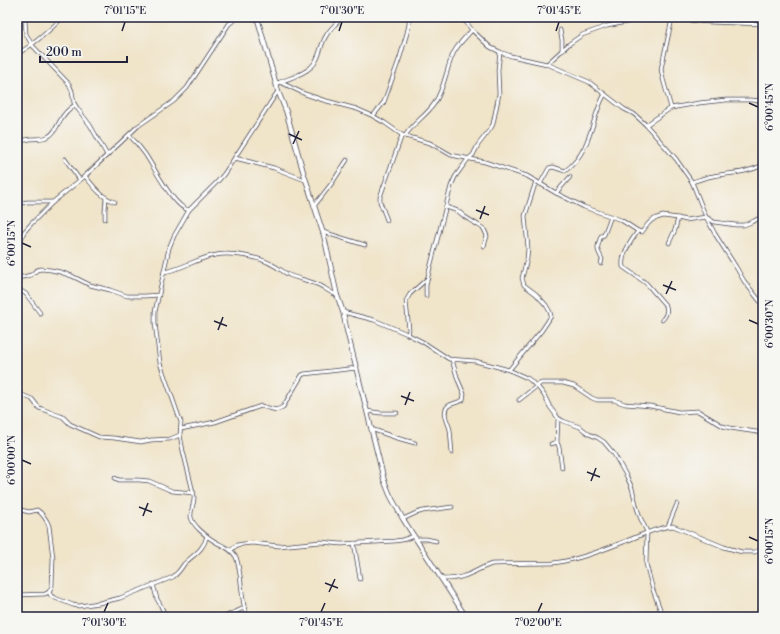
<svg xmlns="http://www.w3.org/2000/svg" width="780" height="634" viewBox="0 0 780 634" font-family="'Libre Bodoni',serif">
  <rect width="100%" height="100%" fill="#f6f6f2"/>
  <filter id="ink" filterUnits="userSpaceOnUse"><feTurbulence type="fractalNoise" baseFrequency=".025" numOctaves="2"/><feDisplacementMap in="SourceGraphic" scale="8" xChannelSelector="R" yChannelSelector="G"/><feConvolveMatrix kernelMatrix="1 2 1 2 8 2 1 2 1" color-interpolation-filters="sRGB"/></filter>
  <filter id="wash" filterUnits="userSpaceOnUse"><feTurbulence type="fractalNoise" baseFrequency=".012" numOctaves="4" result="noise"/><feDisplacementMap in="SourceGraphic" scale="16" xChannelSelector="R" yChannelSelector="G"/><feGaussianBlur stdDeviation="0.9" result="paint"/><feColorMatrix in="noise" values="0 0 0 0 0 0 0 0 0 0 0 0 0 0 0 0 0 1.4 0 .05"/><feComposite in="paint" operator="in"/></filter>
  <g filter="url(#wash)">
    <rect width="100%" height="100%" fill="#f0e4c9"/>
  </g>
  <g filter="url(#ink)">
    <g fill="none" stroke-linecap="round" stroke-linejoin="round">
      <g stroke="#413f50" stroke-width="4.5">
        <g id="minor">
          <path d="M462 17 472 30 490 47 500 52 511 56 547 64 589 82 624 109 634 114 646 125 676 159 685 172 692 182 706 217 715 234 736 267 744 281 763 305"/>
          <path d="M25 20 26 34 32 45 69 84 72 91 74 103 77 108 90 125 107 155"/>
          <path d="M560 30 562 40V51"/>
          <path d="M17 54C35 44 49 31 63 17"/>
          <path d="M547 64 569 44 582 35 607 26 646 18 657 17 708 22 763 24"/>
          <path d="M275 82 282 83 305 94 323 100 357 109 373 116 385 123 402 135 430 143 451 155 485 162 527 176 556 193 584 207 621 220 638 231"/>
          <path d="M280 82C290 78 303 75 311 67 320 60 320 45 326 36 330 28 337 23 343 17"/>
          <path d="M671 108 663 79 661 69 672 19"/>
          <path d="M373 116 384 102 400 57 407 33 409 24V17"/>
          <path d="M646 125 671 108 699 103 726 100H750L763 101"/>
          <path d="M129 135C135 141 140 147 145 154 154 167 174 208 189 210"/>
          <path d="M405 136C413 123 426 116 434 104 445 88 446 68 454 52 459 43 466 37 472 30"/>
          <path d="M17 141C21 141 25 140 30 139 36 138 43 140 49 136 55 133 56 127 60 121 63 115 68 109 75 105"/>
          <path d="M235 158 274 168 305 180"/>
          <path d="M65 159 80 180"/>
          <path d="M85 176C94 187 101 197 115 202"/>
          <path d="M692 182C699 180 706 177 713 176 730 173 747 173 763 165"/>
          <path d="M540 184 549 168 553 167 565 171C583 158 589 138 595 118 598 110 600 102 605 94"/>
          <path d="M556 193 570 177"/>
          <path d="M17 204 27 202H53"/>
          <path d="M314 206 332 183 347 160"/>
          <path d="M446 207 458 211 465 217 478 225 484 229 487 236 484 246"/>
          <path d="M105 219V210L106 198"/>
          <path d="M387 220 380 202V197L402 135"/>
          <path d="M323 232 365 245"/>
          <path d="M669 243 675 230 678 218"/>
          <path d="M17 261 19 245 22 237 24 232 32 223 53 202 85 176 138 126 174 101 187 88 229 24 238 17"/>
          <path d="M601 264 602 259C596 248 597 248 601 236L604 235 611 216"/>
          <path d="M164 272C183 269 197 258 216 255 232 252 260 257 273 265 279 268 283 272 289 275 299 279 311 281 321 286 326 289 331 293 337 295"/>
          <path d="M17 277H23L31 275 37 270 41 269 51 270 60 272 72 276 90 285 110 290 127 296H145L159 295"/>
          <path d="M17 288 26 294 40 313"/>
          <path d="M426 296V285L429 272 451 186 455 177 460 170 468 159 473 155 478 145 491 128 493 124 499 94 498 70 500 52"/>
          <path d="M343 312 374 320 405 333 423 342 449 359 475 361 498 367 509 370 527 378 530 380 535 385 537 386 541 383H563L574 386 592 398 597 400H614L625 404 650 406 679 412 698 411 723 426 730 428 763 433"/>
          <path d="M662 320C666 316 668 312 666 306L646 283 623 267C621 254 631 241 638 231L642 232 648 224 652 220 657 218 663 216 678 218 686 220 706 217 714 222 736 225H744L754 221 763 216"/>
          <path d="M408 334 409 330 406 301 410 294 428 278"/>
          <path d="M509 370 542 330 548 321 551 316 550 312 546 305 536 294 524 285 522 278 527 259 528 248 525 216 536 181"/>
          <path d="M17 393 32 399 39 408 42 409 63 417 70 424 99 437 114 438 141 442 151 440 170 439 180 435"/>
          <path d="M519 400 537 386 544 395 550 407 558 418 563 421 580 427 589 434 598 438 604 442 614 454 627 477 632 488 637 508 640 517 647 532 646 564 653 590 663 617"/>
          <path d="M367 411 380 413H397"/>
          <path d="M558 418 557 442 559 447 562 468"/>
          <path d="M181 429 215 422 261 406 265 407 276 410 283 407 302 375 304 374 357 368"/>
          <path d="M371 429 397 438 415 443"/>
          <path d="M551 444 557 442"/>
          <path d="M452 453C451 445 451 438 450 430 449 423 441 413 448 406 452 403 458 403 463 400L464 394 458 380 452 360"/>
          <path d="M115 478 119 480H139L149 481 172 491 194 493"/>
          <path d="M17 509 29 512 37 510C42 513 47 520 49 526L53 558 52 586 49 592 45 594 17 595"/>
          <path d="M403 519 416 513 423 511 452 507"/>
          <path d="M668 526 677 504"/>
          <path d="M416 539H426L436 541"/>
          <path d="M354 543 360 579"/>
          <path d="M231 550 237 545 243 544 252 543 279 546 321 542 341 544 395 541 402 540 414 536"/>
          <path d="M441 579C449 579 457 579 464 576 474 573 482 567 492 564L553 563C578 560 603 550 626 541 642 535 657 527 673 526L724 547 742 552H755L763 549"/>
          <path d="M153 584 157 599 161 606 164 613 167 617"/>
          <path d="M49 592 51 596 55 598 73 605 79 606 99 603 120 598 173 577C178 573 181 569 184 564 194 554 203 551 207 536"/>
          <path d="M224 617 244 608"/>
          <path d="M247 617C242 603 242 589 240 575 239 569 238 562 236 557 231 548 222 546 214 541 207 537 192 525 191 517 190 510 195 503 194 496L183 451 180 435 181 422 179 417 160 363 155 323V312L169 248 174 236 189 210 218 181 224 174 278 91"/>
        </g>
      </g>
      <g stroke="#413f50" stroke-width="5.5">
        <path id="major" d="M257 17 278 91 286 111 303 171 324 236 337 295 343 312 346 327 384 480 390 495 403 519 466 617"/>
      </g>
      <use href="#minor" stroke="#fff" stroke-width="3"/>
      <use href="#major" stroke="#fff" stroke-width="4"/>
    </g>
  </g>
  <path fill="none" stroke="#22223b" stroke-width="1.5" d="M122 31 125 22M339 31 342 22M556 31 559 22M749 103 758 107M289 134 302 140M293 144 299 131M476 210 489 215M480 219 485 206M22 243 31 247M663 285 676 290M666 294 672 281M749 320 758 324M214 321 227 326M218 330 223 317M401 396 414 401M405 405 410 392M22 460 31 464M587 472 600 477M591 481 596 468M139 507 152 512M143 516 148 503M749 537 758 541M325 583 338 588M329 592 335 579M104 612 108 603M321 612 325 603M538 612 542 603"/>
  <rect width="780" height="634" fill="none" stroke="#f6f6f2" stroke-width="44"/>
  <path d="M40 56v6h87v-6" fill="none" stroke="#22223b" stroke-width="2"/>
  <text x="46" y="56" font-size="12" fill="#22223b" stroke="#f6f6f2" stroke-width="3" paint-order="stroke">200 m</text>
  <rect x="22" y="22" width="736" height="590" fill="none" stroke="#22223b" stroke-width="1.5"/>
  <g font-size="10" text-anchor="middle" fill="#22223b">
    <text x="125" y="14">7°01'15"E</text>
    <text x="342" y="14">7°01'30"E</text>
    <text x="559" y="14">7°01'45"E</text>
    <text transform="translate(769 107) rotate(-90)" y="4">6°00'45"N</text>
    <text transform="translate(11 243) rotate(-90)" y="4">6°00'15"N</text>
    <text transform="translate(769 324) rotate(-90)" y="4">6°00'30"N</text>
    <text transform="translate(11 460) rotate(-90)" y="4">6°00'00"N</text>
    <text transform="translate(769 541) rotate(-90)" y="4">6°00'15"N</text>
    <text x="104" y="626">7°01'30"E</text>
    <text x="321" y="626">7°01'45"E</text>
    <text x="538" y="626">7°02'00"E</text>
  </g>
</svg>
